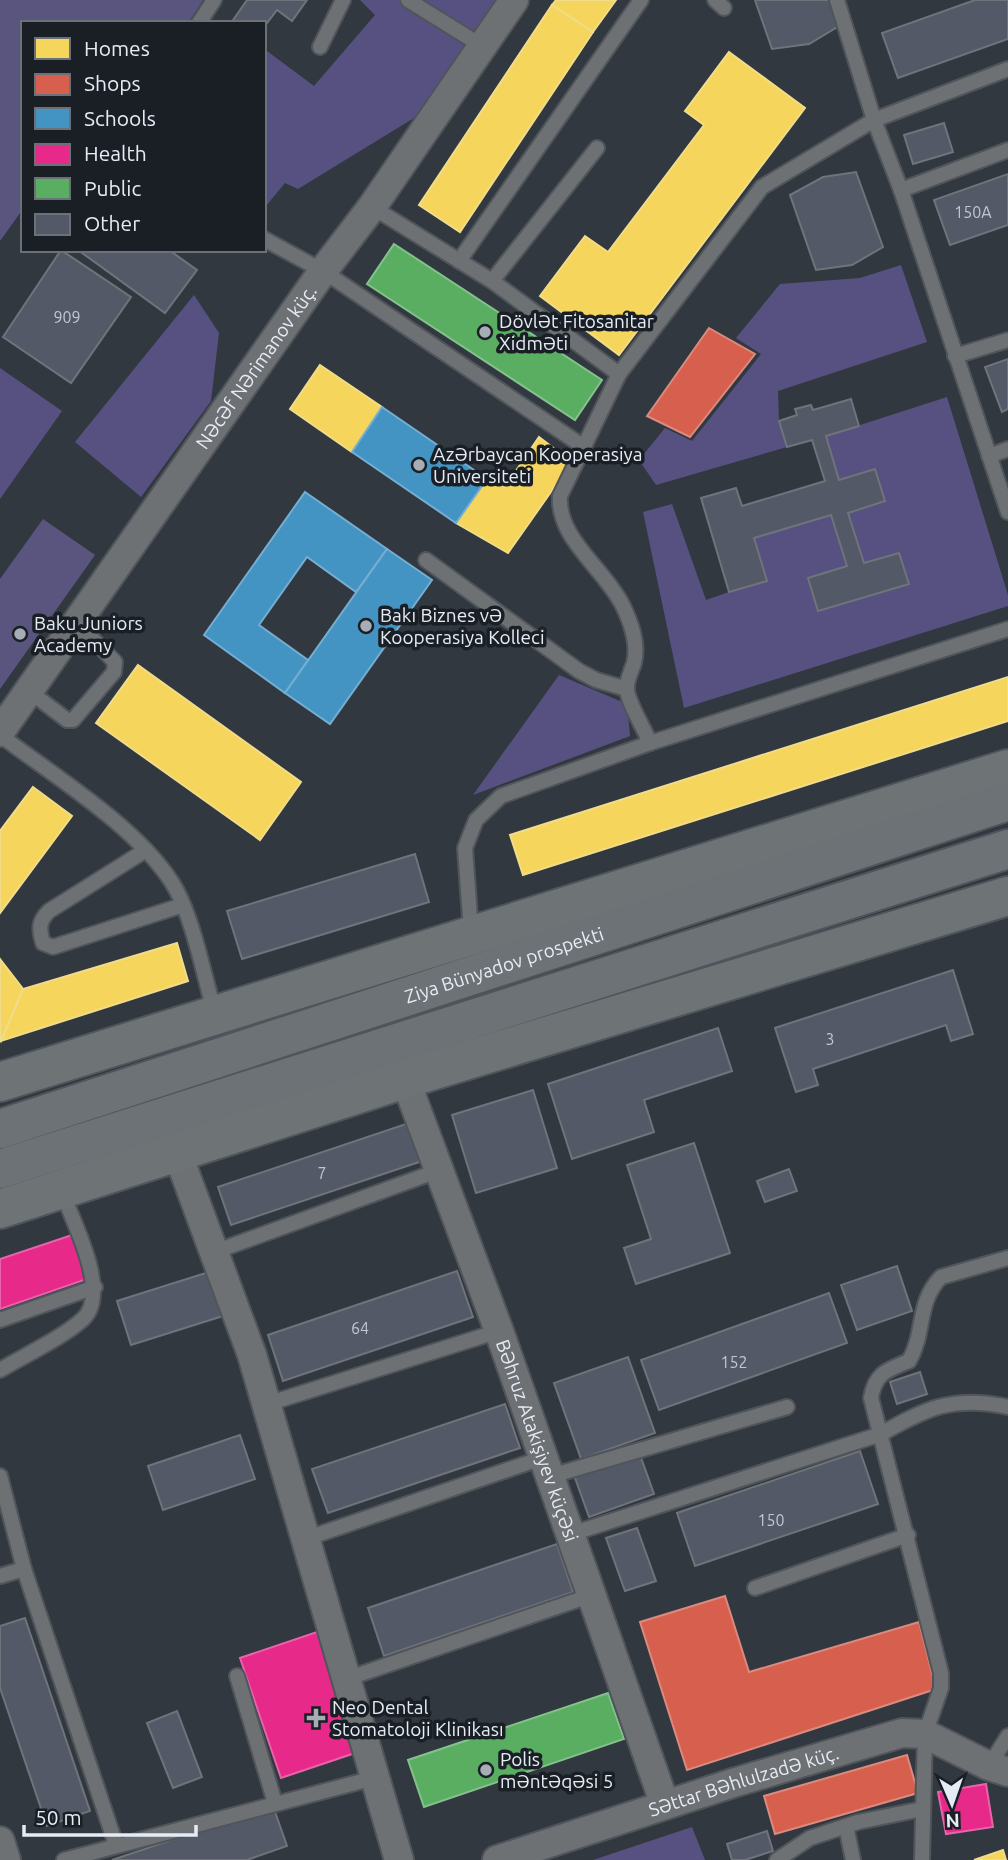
<svg xmlns="http://www.w3.org/2000/svg" width="1008" height="1860" viewBox="0 0 1008 1860" font-family="Ubuntu,sans-serif">
  <rect width="100%" height="100%" fill="#32383f"/>
  <g fill="#5a557f">
    <path d="M0 0H203L188 23H23V209L0 241Z"/>
    <path d="M43 519 95 555 0 689V579Z"/>
  </g>
  <g fill="#575182">
    <path d="M360 0H497L414 118 298 189 285 183 266 206 264 55 267 51 314 86 375 15Z"/>
    <path d="M901 265 927 342 778 391 779 421 787 447 656 485 639 460 665 428 692 441 761 354 736 338 780 284 860 278Z"/>
    <path d="M194 295 219 333 211 401 141 497 75 442Z"/>
    <path d="M0 368 62 411 0 499Z"/>
    <path d="M947 397 1008 595V606L684 708 643 512 672 504 706 600 729 592 754 538 831 515 847 566 809 578 818 611 908 584 899 553 864 563 848 513 885 501 875 470 839 480 826 436Z"/>
    <path d="M559 675 627 704 630 736 473 795Z"/>
    <path d="M692 1827 705 1860H593Z"/>
  </g>
  <g fill="#f6d55c" stroke="#f1dc8a" stroke-width="2">
    <path d="M556 0H616L593 32 552 5Z"/>
    <path d="M552 5 593 32 460 232 419 205Z"/>
    <path d="M729 52 805 108 619 355 540 296 585 236 608 252 704 125 685 111Z"/>
    <path d="M320 365 382 407 352 452 290 409Z"/>
    <path d="M539 437 572 462 508 553 456 523 489 476 505 487Z"/>
    <path d="M138 665 301 782 260 840 96 723Z"/>
    <path d="M1008 677V721L523 875 510 835Z"/>
    <path d="M33 787 72 816 0 913V831Z"/>
    <path d="M177 943 188 981 1 1041 23 989Z"/>
    <path d="M0 959 23 989 1 1041 0 1039Z"/>
    <path d="M1003 1850 1006 1860H974Z"/>
  </g>
  <g fill="#d6604d" stroke="#da8a7f" stroke-width="2">
    <path d="M709 328 755 354 690 437 647 416Z"/>
    <path d="M725 1596 749 1672 919 1622 936 1689 687 1770 640 1622Z"/>
    <path d="M907 1755 918 1793 775 1834 764 1796Z"/>
  </g>
  <g fill="#4393c3" stroke="#74aed2" stroke-width="2">
    <path d="M382 407 487 479 456 523 352 452Z"/>
    <path d="M305 492 387 549 356 592 307 557 259 625 308 660 285 693 204 635Z"/>
    <path d="M387 549 432 580 330 724 285 693Z"/>
  </g>
  <g fill="#e7298a" stroke="#e664aa" stroke-width="2">
    <path d="M72 1235 87 1279 0 1309V1259Z"/>
    <path d="M317 1632 358 1752 281 1778 240 1658Z"/>
    <path d="M986 1784 993 1827 946 1834 938 1792Z"/>
  </g>
  <g fill="#5aae61" stroke="#84c18d" stroke-width="2">
    <path d="M394 244 602 380 575 420 367 284Z"/>
    <path d="M608 1693 624 1739 424 1807 408 1760Z"/>
  </g>
  <g fill="#535967" stroke="#6f737a" stroke-width="2">
    <path d="M247 0H307L292 21 277 10 264 27V23H231Z"/>
    <path d="M755 0H830L839 26 809 44 772 49Z"/>
    <path d="M975 0H1008V39L898 78 882 33Z"/>
    <path d="M944 123 953 152 913 164 904 135Z"/>
    <path d="M856 172 883 247 852 265 816 270 790 195 823 177Z"/>
    <path d="M1008 174V225L950 245 934 200Z"/>
    <path d="M61 250 131 297 71 383 3 337Z"/>
    <path d="M78 250H169L197 270 165 313Z"/>
    <path d="M1008 359V409L1002 412 985 367Z"/>
    <path d="M851 399 859 426 826 436 839 480 875 469 885 501 848 513 864 563 899 553 909 584 818 611 808 578 847 566 831 515 754 538 767 581 729 592 701 498 736 488 742 506 825 481 812 440 787 447 779 421 797 415 795 409 811 405 813 410Z"/>
    <path d="M415 854 429 902 242 959 227 911Z"/>
    <path d="M953 970 973 1034 951 1041 946 1025 813 1069 818 1085 796 1092 775 1028Z"/>
    <path d="M718 1028 732 1071 644 1100 654 1132 572 1159 548 1084Z"/>
    <path d="M533 1090 557 1168 476 1193 452 1115Z"/>
    <path d="M409 1123 422 1161 231 1225 218 1187Z"/>
    <path d="M694 1143 730 1253 636 1284 624 1248 651 1239 627 1165Z"/>
    <path d="M789 1169 797 1191 765 1202 757 1181Z"/>
    <path d="M897 1266 912 1311 857 1330 841 1285Z"/>
    <path d="M212 1271 226 1315 131 1345 117 1301Z"/>
    <path d="M457 1271 473 1317 283 1381 268 1335Z"/>
    <path d="M829 1293 847 1343 659 1410 641 1360Z"/>
    <path d="M628 1357 655 1433 581 1459 554 1383Z"/>
    <path d="M920 1372 927 1394 897 1404 890 1382Z"/>
    <path d="M505 1404 520 1448 328 1513 312 1469Z"/>
    <path d="M240 1435 255 1479 163 1510 148 1466Z"/>
    <path d="M860 1451 878 1504 695 1566 677 1513Z"/>
    <path d="M639 1452 654 1494 589 1517 574 1475Z"/>
    <path d="M637 1528 656 1581 625 1591 606 1538Z"/>
    <path d="M557 1544 573 1592 384 1656 368 1608Z"/>
    <path d="M25 1618 90 1811 47 1826 0 1688V1626Z"/>
    <path d="M177 1711 202 1777 173 1788 147 1723Z"/>
    <path d="M273 1806 287 1846 247 1860H112Z"/>
    <path d="M767 1831 773 1851 745 1860H732L727 1844Z"/>
  </g>
  <g fill="none" stroke-linecap="round" stroke-linejoin="round">
    <g stroke="#4f555b" stroke-width="18">
      <g id="service">
        <path d="M408 0 482 46"/>
        <path d="M715 0 724 8"/>
        <path d="M837 0 874 120 901 190 1008 512"/>
        <path d="M199 23 214 0"/>
        <path d="M320 47 343 0"/>
        <path d="M901 190 1008 150"/>
        <path d="M372 207 492 281 619 374"/>
        <path d="M264 239 323 271 584 447"/>
        <path d="M459 261 641 0"/>
        <path d="M492 281 597 148"/>
        <path d="M955 356 1008 340"/>
        <path d="M989 456 1008 449"/>
        <path d="M426 560 579 671 596 680 627 689"/>
        <path d="M29 691 67 720H73L114 672 115 662 77 623"/>
        <path d="M0 735C54 776 134 825 171 881 192 912 204 976 215 1014"/>
        <path d="M650 743C645 730 627 701 627 689 626 681 632 670 634 663 639 644 631 623 623 606 605 569 557 539 560 496L619 374 762 187 874 120 1008 69"/>
        <path d="M146 850 49 911C38 922 39 929 43 943L53 947 183 905"/>
        <path d="M471 932 465 848 476 820 501 796 650 743 1008 629"/>
        <path d="M214 1252 440 1170"/>
        <path d="M0 1320 95 1287"/>
        <path d="M0 1370C25 1355 62 1338 83 1319 111 1293 73 1222 62 1192"/>
        <path d="M267 1404 499 1331"/>
        <path d="M0 1476 24 1569 116 1845"/>
        <path d="M551 1476 787 1407"/>
        <path d="M571 1534 881 1434C926 1408 954 1395 1008 1407"/>
        <path d="M305 1539 545 1457"/>
        <path d="M0 1576 24 1569"/>
        <path d="M755 1588 908 1535"/>
        <path d="M237 1676 275 1803"/>
        <path d="M346 1679 592 1595"/>
        <path d="M989 1766 1008 1736"/>
        <path d="M846 1826 853 1860"/>
        <path d="M64 1860 374 1778"/>
        <path d="M777 1860 810 1838 858 1822 922 1809"/>
        <path d="M922 1860 925 1734 941 1688V1673L871 1398C875 1373 887 1370 909 1361 926 1331 916 1303 941 1277L1008 1258"/>
      </g>
    </g>
    <g stroke="#4f555b" stroke-width="32">
      <g id="minor">
        <path id="s1" d="M0 732 323 271 372 207 514 0"/>
        <path id="s2" d="M405 1079 499 1331 665 1805"/>
        <path d="M177 1152 252 1355 399 1860"/>
        <path d="M0 1841 6 1860"/>
        <path id="s3" d="M497 1860 736 1782 902 1733 925 1734 989 1766 1008 1772"/>
      </g>
    </g>
    <g stroke="#4f555b" stroke-width="42">
      <g id="secondary">
        <path d="M0 1082 1008 769"/>
        <path d="M0 1209 405 1079 1008 896"/>
      </g>
    </g>
    <g stroke="#4f555b" stroke-width="42">
      <g id="primary">
        <path id="s4" d="M0 1129 1008 801"/>
        <path d="M0 1169 1008 849"/>
      </g>
    </g>
    <use href="#service" stroke="#6e7173" stroke-width="14"/>
    <use href="#minor" stroke="#6e7173" stroke-width="28"/>
    <use href="#secondary" stroke="#6e7476" stroke-width="38"/>
    <use href="#primary" stroke="#6d7276" stroke-width="38"/>
  </g>
  <g fill="#a6adb5" stroke="#191f25" stroke-width="2.5">
    <circle cx="485" cy="332" r="7"/>
    <circle cx="419" cy="465" r="7"/>
    <circle cx="366" cy="626" r="7"/>
    <circle cx="20" cy="634" r="7"/>
    <path d="M312.5 1707.5h7v7h7v7h-7v7h-7v-7h-7v-7h7z"/>
    <circle cx="486" cy="1770" r="7"/>
  </g>
  <g text-anchor="middle" dominant-baseline="central" stroke-width="7" stroke-linejoin="round" paint-order="stroke">
    <g font-size="16" fill="#c0c7d2">
      <text x="973" y="212">150A</text>
      <text x="67" y="317">909</text>
      <text x="830" y="1039">3</text>
      <text x="322" y="1173">7</text>
      <text x="360" y="1328">64</text>
      <text x="734" y="1362">152</text>
      <text x="771" y="1520">150</text>
    </g>
    <g font-size="19" fill="#e5ecf5" stroke="#191f25" text-anchor="start">
      <text x="499" y="321">Dövlət Fitosanitar<tspan x="499" dy="22">Xidməti</tspan></text>
      <text x="433" y="454">Azərbaycan Kooperasiya<tspan x="433" dy="22">Universiteti</tspan></text>
      <text x="380" y="615">Bakı Biznes və<tspan x="380" dy="22">Kooperasiya Kolleci</tspan></text>
      <text x="34" y="623">Baku Juniors<tspan x="34" dy="22">Academy</tspan></text>
      <text x="332" y="1707">Neo Dental<tspan x="332" dy="22">Stomatoloji Klinikası</tspan></text>
      <text x="500" y="1759">Polis<tspan x="500" dy="22">məntəqəsi 5</tspan></text>
    </g>
    <g font-size="19" fill="#e5ecf5" stroke="#191f25">
      <text stroke="none"><textPath href="#s1" startOffset="446">Nəcəf Nərimanov küç.</textPath></text>
      <text stroke="none"><textPath href="#s4" startOffset="530">Ziya Bünyadov prospekti</textPath></text>
      <text stroke="none"><textPath href="#s2" startOffset="385">Bəhruz Atakişiyev küçəsi</textPath></text>
      <text stroke="none"><textPath href="#s3" startOffset="259">Səttar Bəhlulzadə küç.</textPath></text>
    </g>
  </g>
  <rect x="21" y="21" width="245" height="231" fill="#191f25" stroke="#6b7178" stroke-width="2"/>
  <rect x="35" y="38" width="35" height="21" fill="#f6d55c" stroke="#6b7178" stroke-width="2"/>
  <text x="84" y="56" font-size="21" fill="#e5ecf5">Homes</text>
  <rect x="35" y="74" width="35" height="21" fill="#d6604d" stroke="#6b7178" stroke-width="2"/>
  <text x="84" y="91" font-size="21" fill="#e5ecf5">Shops</text>
  <rect x="35" y="108" width="35" height="21" fill="#4393c3" stroke="#6b7178" stroke-width="2"/>
  <text x="84" y="126" font-size="21" fill="#e5ecf5">Schools</text>
  <rect x="35" y="144" width="35" height="21" fill="#e7298a" stroke="#6b7178" stroke-width="2"/>
  <text x="84" y="161" font-size="21" fill="#e5ecf5">Health</text>
  <rect x="35" y="178" width="35" height="21" fill="#5aae61" stroke="#6b7178" stroke-width="2"/>
  <text x="84" y="196" font-size="21" fill="#e5ecf5">Public</text>
  <rect x="35" y="214" width="35" height="21" fill="#535967" stroke="#6b7178" stroke-width="2"/>
  <text x="84" y="231" font-size="21" fill="#e5ecf5">Other</text>
  <g transform="translate(952 1804) rotate(178)" stroke="#191f25" stroke-width="5" paint-order="stroke">
  <path d="M0-5L12 26L0 18L-12 26Z" fill="#e5ecf5"/>
  <text y="-10" font-size="19" font-weight="bold" text-anchor="middle" fill="#e5ecf5">N</text>
  </g>
  <path d="M24 1825v10h172v-10" fill="none" stroke="#e5ecf5" stroke-width="3.5"/>
  <text x="35" y="1825" font-size="21" fill="#e5ecf5" stroke="#191f25" stroke-width="5" paint-order="stroke">50 m</text>
</svg>
